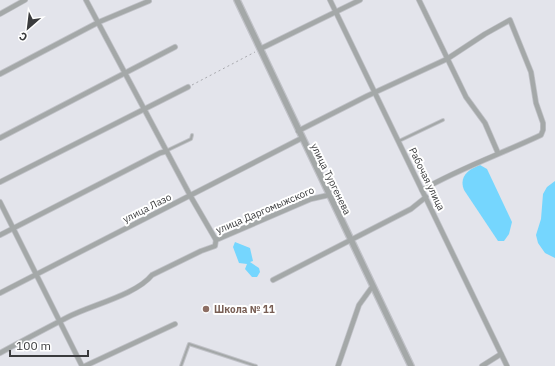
<svg xmlns="http://www.w3.org/2000/svg" width="555" height="366" viewBox="0 0 555 366" font-family="'IBM Plex Sans',sans-serif">
  <rect width="100%" height="100%" fill="#e3e4eb"/>
  <g fill="#75d6fe">
    <path d="M480 165 487 169 512 222 509 234 504 241H498L464 190C459 177 467 170 480 165Z"/>
    <path d="M555 181V258L545 253 538 243 536 235 541 219 543 194 547 187Z"/>
    <path d="M235 242 250 248 253 261 250 262 259 268 260 272 257 277H252L245 269 247 264 239 263 233 247Z"/>
  </g>
  <g fill="none" stroke-linecap="round" stroke-linejoin="round">
    <g stroke="#c1c2c8" stroke-width="4">
      <g id="service">
        <path d="M399 141 443 120"/>
        <path d="M168 150 191 139 192 135"/>
        <path d="M181 366 189 344 256 366"/>
      </g>
    </g>
    <g stroke="#c1c2c8" stroke-width="6">
      <g id="minor">
        <path d="M86 0 191 197 216 240"/>
        <path d="M330 0 507 366"/>
        <path d="M419 0 466 97 485 123 498 153"/>
        <path d="M0 14 25 0"/>
        <path d="M260 49 360 0"/>
        <path d="M0 74 99 22 149 1"/>
        <path d="M298 131 367 96 447 59 485 34 510 20 531 72 536 103 543 123V130L541 135C501 154 460 168 422 190"/>
        <path d="M0 138 175 47"/>
        <path d="M0 182 188 87"/>
        <path d="M0 202 82 366"/>
        <path d="M0 235 160 153 167 151"/>
        <path d="M273 280 411 209 426 197"/>
        <path d="M0 293 302 138"/>
        <path d="M0 353C22 341 45 329 68 317 91 305 136 295 152 275L201 251 215 246 216 240 311 199 329 195"/>
        <path d="M85 366 175 324"/>
        <path d="M338 366 359 305 372 287"/>
        <path d="M482 366 501 354"/>
      </g>
    </g>
    <g stroke="#c1c2c8" stroke-width="8">
      <path id="tertiary" d="M237 0 411 366"/>
    </g>
    <path stroke="#a8a9ae" stroke-width="1" stroke-dasharray="2 3" stroke-linecap="butt" d="M192 85 255 52"/>
    <use href="#service" stroke="#a4a8a8" stroke-width="2"/>
    <use href="#minor" stroke="#a4a8a8" stroke-width="4.5"/>
    <use href="#tertiary" stroke="#a4a8a8" stroke-width="5.5"/>
  </g>
  <circle fill="#8d6e63" stroke="#fff" stroke-width="1.5" cx="206" cy="309" r="4"/>
  <g text-anchor="middle" dominant-baseline="central" stroke-width="4" stroke-linejoin="round" paint-order="stroke">
    <g font-size="10" fill="#3a3b3d" stroke="#fff">
      <text transform="translate(331 179) rotate(64)">улица Тургенева</text>
      <text transform="translate(427 179) rotate(64)">Рабочая улица</text>
      <text transform="translate(147 208) rotate(-27)">улица Лазо</text>
      <text transform="translate(265 210) rotate(-23)">улица Даргомыжского</text>
    </g>
    <g font-size="10" font-weight="bold" fill="#785e54" stroke="#fff" text-anchor="start">
      <text x="214" y="309">Школа № 11</text>
    </g>
  </g>
  <g transform="translate(28 28) rotate(208)" stroke="#ffffff" stroke-width="3" paint-order="stroke">
  <path d="M0-3L7 15L0 10L-7 15Z" fill="#3a3b3d"/>
  <text y="-6" font-size="11" font-weight="bold" text-anchor="middle" fill="#3a3b3d">С</text>
  </g>
  <path d="M10 350v6h78v-6" fill="none" stroke="#3a3b3d" stroke-width="2"/>
  <text x="16" y="350" font-size="12" fill="#3a3b3d" stroke="#ffffff" stroke-width="3" paint-order="stroke">100 m</text>
</svg>
